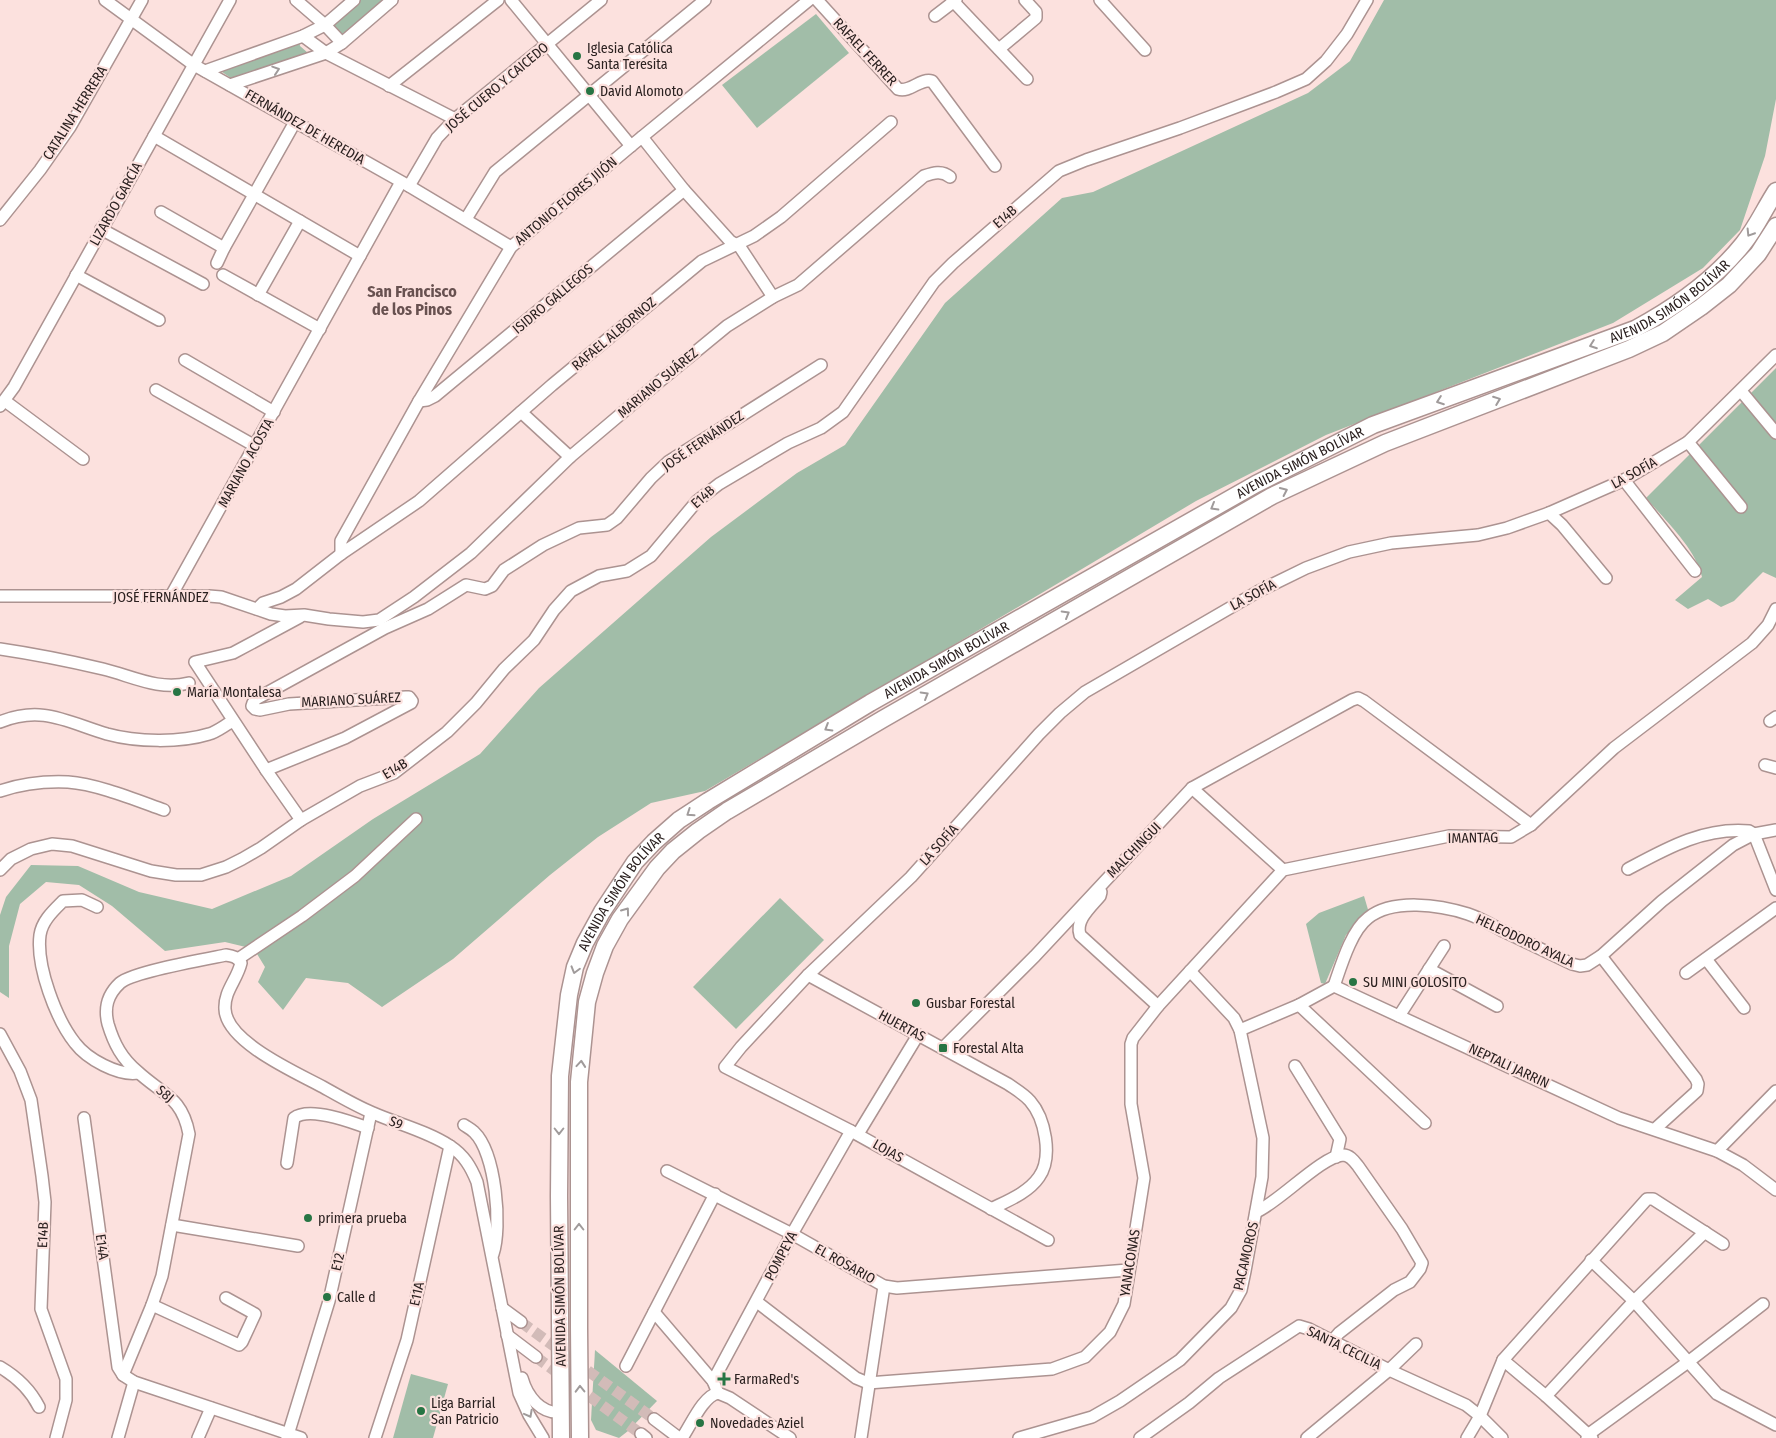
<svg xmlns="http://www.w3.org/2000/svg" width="1776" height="1438" viewBox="0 0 1776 1438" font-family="'Fira Sans Condensed',sans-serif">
  <rect width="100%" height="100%" fill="#fce1de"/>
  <g fill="#a1bda8">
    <path d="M360 0H385L341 35 331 23Z"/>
    <path d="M1384 0H1776V99L1765 156 1740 230 1703 268 1613 323 1326 435 1196 501 1035 597 705 791 651 803 598 837 550 875 453 959 382 1007 348 983 306 978 283 1010 258 982 265 967 254 949 225 942 165 951 112 906 79 885 46 882 20 904 9 946V998L0 992V915L6 897 31 865 78 866 139 892 212 909 291 876 373 819 480 754 539 688 711 537 797 473 845 445 945 303 1062 198 1093 192 1308 93 1350 61Z"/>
    <path d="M816 14 849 53 757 128 722 85Z"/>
    <path d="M299 40 300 46 308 53 231 78 219 70Z"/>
    <path d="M1776 368V578L1763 572 1734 601 1721 607 1708 599 1688 609 1675 600 1702 577C1696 549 1665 520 1646 498Z"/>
    <path d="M1364 896 1369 913 1346 935 1325 984 1321 983 1306 924 1319 913Z"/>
    <path d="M780 898 824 940 736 1029 693 987Z"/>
    <path d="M595 1350 657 1401 628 1431 619 1438 596 1430 591 1420Z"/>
    <path d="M411 1374 448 1384 433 1438H393Z"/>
  </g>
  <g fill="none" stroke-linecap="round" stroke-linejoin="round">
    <g stroke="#d2bbb8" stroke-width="11" stroke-dasharray="11 5.5" stroke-linecap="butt">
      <path d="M521 1322 654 1419"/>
      <path d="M536 1357 641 1434"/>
    </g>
    <g stroke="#ac9391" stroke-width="14">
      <g id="minor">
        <path d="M105 0 194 65 409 186 511 247"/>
        <path d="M296 0 325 25 342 43"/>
        <path d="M511 0 631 146"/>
        <path d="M817 0 898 89C910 93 920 78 932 81L995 166"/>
        <path d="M952 0 1027 79"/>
        <path d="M1100 0 1145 50"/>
        <path d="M935 16 956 0"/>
        <path d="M303 36 326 53 455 119"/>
        <path d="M999 49 1036 18V12L1025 0"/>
        <path d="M205 71 303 36 325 25 354 0"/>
        <path d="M230 85 326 53 342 43 392 0"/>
        <path d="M389 86 498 0"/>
        <path d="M154 136 360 256"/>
        <path d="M642 137 684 190 730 241 740 247 773 297"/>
        <path d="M409 186 437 138 455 119 601 0"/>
        <path d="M161 212 224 248"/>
        <path d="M466 219 495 172 705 0"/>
        <path d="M0 220 40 170 70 127 142 0"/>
        <path d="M101 229 203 284"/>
        <path d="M217 263 224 248 295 122"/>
        <path d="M76 275 159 320"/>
        <path d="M223 275 320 329"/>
        <path d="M258 295 300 221"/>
        <path d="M185 360 274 412"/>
        <path d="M156 390 255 446"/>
        <path d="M1741 391 1776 433"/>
        <path d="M5 401 83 459"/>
        <path d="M419 401 427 400 435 396 684 190"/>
        <path d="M0 406 14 387 230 0"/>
        <path d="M521 412 570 457"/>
        <path d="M1688 442 1741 507"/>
        <path d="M1624 480 1695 571"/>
        <path d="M1549 513 1562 525 1606 578"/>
        <path d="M341 554V541L419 401 511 247 631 146 809 0"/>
        <path d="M0 596H209L221 597 271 614 285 616 304 615 329 619 363 622 379 620 414 597 471 553 570 457 654 386 727 326 773 297 798 285 924 176C933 173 942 170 950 177"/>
        <path d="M171 596 401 182"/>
        <path d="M257 609 263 603 281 597 296 589 341 554 419 501 552 385 702 261 754 236 781 217 891 122"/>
        <path d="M300 617 233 653 195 662 266 770 301 820"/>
        <path d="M0 649C34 654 69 661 103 669 132 676 159 691 189 683"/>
        <path d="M1770 721 1776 717"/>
        <path d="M0 722C42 705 67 722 107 734 136 742 180 743 209 734 217 732 225 725 233 721"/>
        <path d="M1765 765 1776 768"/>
        <path d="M266 770 345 738 411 703 412 701 409 697H406L289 704 260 710 255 709 252 706 253 703 256 699 385 628 428 609 466 585 485 589 492 586 504 570 543 545 579 528 607 525 617 518 651 478 668 462 821 365"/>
        <path d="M1192 788 1283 870"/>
        <path d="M0 791C21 784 46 781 68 782 97 784 136 800 164 810"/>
        <path d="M1628 869C1667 848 1704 827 1749 831L1754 834 1776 890"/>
        <path d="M0 870 11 859 31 849 52 844 72 846 151 871 176 875H201L226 867 242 859 261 848 301 820 360 786 394 773 447 732 476 703 504 669 534 640 554 610 571 591 599 576 627 571 651 556 697 501 719 484 788 443 821 428 843 412 934 282 953 263 1059 171 1086 160 1180 128 1276 92 1306 79 1326 61 1347 34 1367 0"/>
        <path d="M1101 892 1100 896C1091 907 1075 920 1080 935L1158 1006"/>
        <path d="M97 907 82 900 63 901C53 911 42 921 40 935 36 966 56 1019 75 1043 87 1059 118 1076 138 1073"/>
        <path d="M1601 956 1696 1079 1698 1084 1697 1091 1655 1129"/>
        <path d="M238 959 302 916 355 876 416 819"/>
        <path d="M1706 959 1744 1008"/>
        <path d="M1429 969 1497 1006"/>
        <path d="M1686 973 1776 908"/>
        <path d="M808 975 1008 1084C1015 1089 1024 1094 1030 1101 1045 1118 1053 1157 1039 1177 1028 1193 1007 1201 991 1209"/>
        <path d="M1334 986C1341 966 1351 931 1368 918 1393 898 1440 905 1468 914 1480 918 1492 925 1503 931 1526 942 1549 953 1572 964L1580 966 1587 965 1601 956 1662 901 1733 845 1754 834 1776 830"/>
        <path d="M1334 986 1619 1118 1717 1151 1743 1165 1776 1190"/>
        <path d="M1299 1005 1425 1123"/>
        <path d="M1399 1016 1444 946"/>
        <path d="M1240 1030 1299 1005 1334 986"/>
        <path d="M0 1034 20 1071 31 1100 42 1176 45 1202 41 1309 66 1379V1400L56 1438"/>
        <path d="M943 1048 1035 956 1192 788 1352 700 1358 698 1364 701 1531 825"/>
        <path d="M1295 1066 1340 1139 1336 1157"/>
        <path d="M84 1118 118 1367 123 1375 134 1382 301 1438"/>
        <path d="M464 1125C467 1127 471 1129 474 1132 496 1153 502 1227 493 1254"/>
        <path d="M858 1134 918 1035"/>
        <path d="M1717 1151 1776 1091"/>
        <path d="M287 1163 294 1118C309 1106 352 1122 368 1128"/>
        <path d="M667 1171 792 1234 884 1286 897 1288 1128 1270"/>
        <path d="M1256 1212C1278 1203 1322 1156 1343 1155 1350 1155 1354 1161 1358 1166L1402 1229 1422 1263 1420 1269 1410 1282 1394 1290 1339 1333 1332 1341"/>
        <path d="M172 1225 298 1246"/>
        <path d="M1048 1240 851 1131 725 1067 741 1047 808 975 911 877 1039 734 1060 713 1085 692 1259 591 1306 568 1349 552 1391 543 1478 535 1507 528 1549 513 1624 480 1688 442 1776 355"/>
        <path d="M1591 1260 1634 1301 1717 1394 1776 1425"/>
        <path d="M757 1302 856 1378 868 1383 1052 1369 1085 1357 1110 1332 1124 1304 1144 1178 1131 1104V1044L1133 1038 1158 1006 1283 870 1449 836 1511 837 1531 825 1614 748 1752 643 1768 625 1776 609"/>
        <path d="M152 1305 239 1345 242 1342 255 1314 226 1298"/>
        <path d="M502 1308 521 1322"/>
        <path d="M654 1312 713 1381 718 1393"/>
        <path d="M507 1335 536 1357"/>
        <path d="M1503 1360 1546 1396 1592 1438"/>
        <path d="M626 1366 715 1194"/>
        <path d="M0 1367C17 1377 30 1389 39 1407"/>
        <path d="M123 1375 152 1305 162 1276 189 1134C182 1097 163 1095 138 1072 122 1059 114 1044 108 1024 104 1008 107 995 120 983 132 972 206 959 226 955 233 956 237 957 241 963 237 980 224 991 225 1009 226 1042 297 1073 323 1087 339 1096 356 1106 373 1113 398 1124 427 1131 450 1146 464 1155 471 1167 477 1182L519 1393 529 1415 543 1438"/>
        <path d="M522 1378C527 1396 541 1415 562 1412"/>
        <path d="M713 1381 792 1234 851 1131"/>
        <path d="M718 1393 730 1398 790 1438"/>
        <path d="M1546 1396 1634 1301 1705 1232"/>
        <path d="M654 1419 679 1438"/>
        <path d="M641 1434 646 1438"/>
        <path d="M118 1438 134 1382"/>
        <path d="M198 1438 211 1408"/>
        <path d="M287 1438 329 1301 371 1113"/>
        <path d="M375 1438 407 1340 450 1146"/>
        <path d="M682 1438C691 1425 703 1396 718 1393"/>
        <path d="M861 1438 884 1286"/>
        <path d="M1019 1438 1092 1417 1120 1401 1180 1360 1231 1308 1241 1290 1245 1271 1262 1177 1263 1138 1240 1030 1234 1018 1190 971"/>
        <path d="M1140 1438 1189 1403 1219 1378 1299 1326 1309 1329 1389 1370 1466 1405 1480 1416 1502 1438"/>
        <path d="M1307 1438 1389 1370 1416 1344"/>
        <path d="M1467 1438 1480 1416 1503 1360 1647 1199H1653L1723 1244"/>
        <path d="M1587 1438 1589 1434 1688 1362 1763 1304"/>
      </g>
    </g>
    <g stroke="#ac9391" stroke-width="19">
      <g id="highway">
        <path id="s1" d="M561 1438 559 1196 560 1076 569 995 575 967 585 943 602 912 635 862 654 842 679 820 708 801 870 703 1256 484 1373 425 1635 329C1676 307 1714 280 1743 244 1756 228 1765 208 1776 191"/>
        <path d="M580 1438 579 1327V1082L587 1002 595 973 605 946 620 919 657 868 673 851 698 831 727 811 883 719 1272 496 1385 443 1629 349 1663 333 1701 307 1729 285 1758 254 1776 226"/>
      </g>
    </g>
    <use href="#minor" stroke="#fff" stroke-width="11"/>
    <use href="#highway" stroke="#fff" stroke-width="16"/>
  </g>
  <defs><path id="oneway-chevron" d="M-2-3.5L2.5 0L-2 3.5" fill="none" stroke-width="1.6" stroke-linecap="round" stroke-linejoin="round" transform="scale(1.25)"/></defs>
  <g stroke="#a09b9b">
    <use href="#oneway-chevron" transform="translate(276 70) rotate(-18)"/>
    <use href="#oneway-chevron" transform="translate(1750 233) rotate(122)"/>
    <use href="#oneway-chevron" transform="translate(1593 345) rotate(160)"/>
    <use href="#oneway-chevron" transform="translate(1497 400) rotate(-21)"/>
    <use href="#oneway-chevron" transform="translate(1440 401) rotate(160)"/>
    <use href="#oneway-chevron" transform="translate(1284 491) rotate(-25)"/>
    <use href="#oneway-chevron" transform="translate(1214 507) rotate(150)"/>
    <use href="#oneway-chevron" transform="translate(1066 614) rotate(-30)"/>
    <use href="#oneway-chevron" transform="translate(925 695) rotate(-30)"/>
    <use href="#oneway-chevron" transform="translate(828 728) rotate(149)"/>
    <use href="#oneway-chevron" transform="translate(690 813) rotate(146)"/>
    <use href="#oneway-chevron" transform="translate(626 911) rotate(-54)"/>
    <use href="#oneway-chevron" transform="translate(575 970) rotate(106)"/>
    <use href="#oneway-chevron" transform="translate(581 1064) rotate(-85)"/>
    <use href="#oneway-chevron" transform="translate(559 1131) rotate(90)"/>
    <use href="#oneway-chevron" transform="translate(579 1227) rotate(-90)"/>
    <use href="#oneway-chevron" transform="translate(580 1389) rotate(-91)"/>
    <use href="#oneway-chevron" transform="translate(529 1414) rotate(62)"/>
  </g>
  <g fill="#277544" stroke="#fce1de" stroke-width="2">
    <circle cx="577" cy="56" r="5"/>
    <circle cx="590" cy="91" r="5"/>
    <circle cx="177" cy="692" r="5"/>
    <circle cx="1353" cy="982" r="5"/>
    <circle cx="916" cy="1003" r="5"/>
    <rect x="938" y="1043" width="10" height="10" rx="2.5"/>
    <circle cx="308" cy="1218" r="5"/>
    <circle cx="327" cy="1297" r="5"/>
    <path d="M721.5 1371.5h5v5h5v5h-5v5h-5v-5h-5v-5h5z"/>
    <circle cx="421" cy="1411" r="5"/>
    <circle cx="700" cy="1423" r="5"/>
  </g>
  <g text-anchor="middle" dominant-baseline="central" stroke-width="4.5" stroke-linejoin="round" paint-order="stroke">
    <g font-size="14" fill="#2b2120" stroke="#fce1de" text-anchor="start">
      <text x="587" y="48">Iglesia Católica<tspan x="587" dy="16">Santa Teresita</tspan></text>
      <text x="600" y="91">David Alomoto</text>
      <text x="187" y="692">María Montalesa</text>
      <text x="1363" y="982">SU MINI GOLOSITO</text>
      <text x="926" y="1003">Gusbar Forestal</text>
      <text x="953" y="1048">Forestal Alta</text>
      <text x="318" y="1218">primera prueba</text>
      <text x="337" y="1297">Calle d</text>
      <text x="734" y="1379">FarmaRed's</text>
      <text x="431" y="1403">Liga Barrial<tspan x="431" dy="16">San Patricio</tspan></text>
      <text x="710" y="1423">Novedades Aziel</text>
    </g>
    <g font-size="14" fill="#2b2120" stroke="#fce1de">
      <text transform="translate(865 52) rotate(47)">RAFAEL FERRER</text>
      <text transform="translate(497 87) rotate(-40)">JOSÉ CUERO Y CAICEDO</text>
      <text transform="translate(75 113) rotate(-58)">CATALINA HERRERA</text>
      <text transform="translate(305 127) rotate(30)">FERNÁNDEZ DE HEREDIA</text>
      <text transform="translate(566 201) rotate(-40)">ANTONIO FLORES JIJÓN</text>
      <text transform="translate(116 204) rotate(-61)">LIZARDO GARCÍA</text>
      <text transform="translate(1005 217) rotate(-41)">E14B</text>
      <text transform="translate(553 299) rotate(-40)">ISIDRO GALLEGOS</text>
      <text stroke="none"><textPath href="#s1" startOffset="1776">AVENIDA SIMÓN BOLÍVAR</textPath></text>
      <text transform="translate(614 334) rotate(-40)">RAFAEL ALBORNOZ</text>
      <text transform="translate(658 383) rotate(-40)">MARIANO SUÁREZ</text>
      <text transform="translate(703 441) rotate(-34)">JOSÉ FERNÁNDEZ</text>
      <text stroke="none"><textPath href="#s1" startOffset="1371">AVENIDA SIMÓN BOLÍVAR</textPath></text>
      <text transform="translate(246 463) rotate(-61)">MARIANO ACOSTA</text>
      <text transform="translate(1634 473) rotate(-29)">LA SOFÍA</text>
      <text transform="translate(703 497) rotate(-42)">E14B</text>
      <text transform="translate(1253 595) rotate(-28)">LA SOFÍA</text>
      <text x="161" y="597">JOSÉ FERNÁNDEZ</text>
      <text stroke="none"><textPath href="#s1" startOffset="966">AVENIDA SIMÓN BOLÍVAR</textPath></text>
      <text transform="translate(351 700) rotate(-3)">MARIANO SUÁREZ</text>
      <text transform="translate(395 769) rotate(-31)">E14B</text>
      <text transform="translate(1473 838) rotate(-1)">IMANTAG</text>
      <text transform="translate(939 845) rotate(-48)">LA SOFÍA</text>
      <text transform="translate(1134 850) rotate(-46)">MALCHINGUI</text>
      <text stroke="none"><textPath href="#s1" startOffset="561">AVENIDA SIMÓN BOLÍVAR</textPath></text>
      <text transform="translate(1525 941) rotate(25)">HELEODORO AYALA</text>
      <text transform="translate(902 1026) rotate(28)">HUERTAS</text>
      <text transform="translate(1509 1066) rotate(25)">NEPTALI JARRIN</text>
      <text transform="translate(165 1094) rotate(40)">S8J</text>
      <text transform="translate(396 1123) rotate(21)">S9</text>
      <text transform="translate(888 1151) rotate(29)">LOJAS</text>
      <text transform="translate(43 1235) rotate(-88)">E14B</text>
      <text transform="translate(102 1247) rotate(82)">E14A</text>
      <text transform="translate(781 1256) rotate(-62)">POMPEYA</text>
      <text transform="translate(1246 1256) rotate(-77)">PACAMOROS</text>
      <text transform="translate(338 1262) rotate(-77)">E12</text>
      <text transform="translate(1130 1263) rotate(-81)">YANACONAS</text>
      <text transform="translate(845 1264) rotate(29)">EL ROSARIO</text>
      <text transform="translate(417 1294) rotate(-78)">E11A</text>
      <text transform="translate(560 1296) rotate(-91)">AVENIDA SIMÓN BOLÍVAR</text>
      <text transform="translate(1344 1348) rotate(26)">SANTA CECILIA</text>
    </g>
    <g font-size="16" font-weight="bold" fill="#685150" stroke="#fce1de">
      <text x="412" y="291">San Francisco<tspan x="412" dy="18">de los Pinos</tspan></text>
    </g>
  </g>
</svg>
